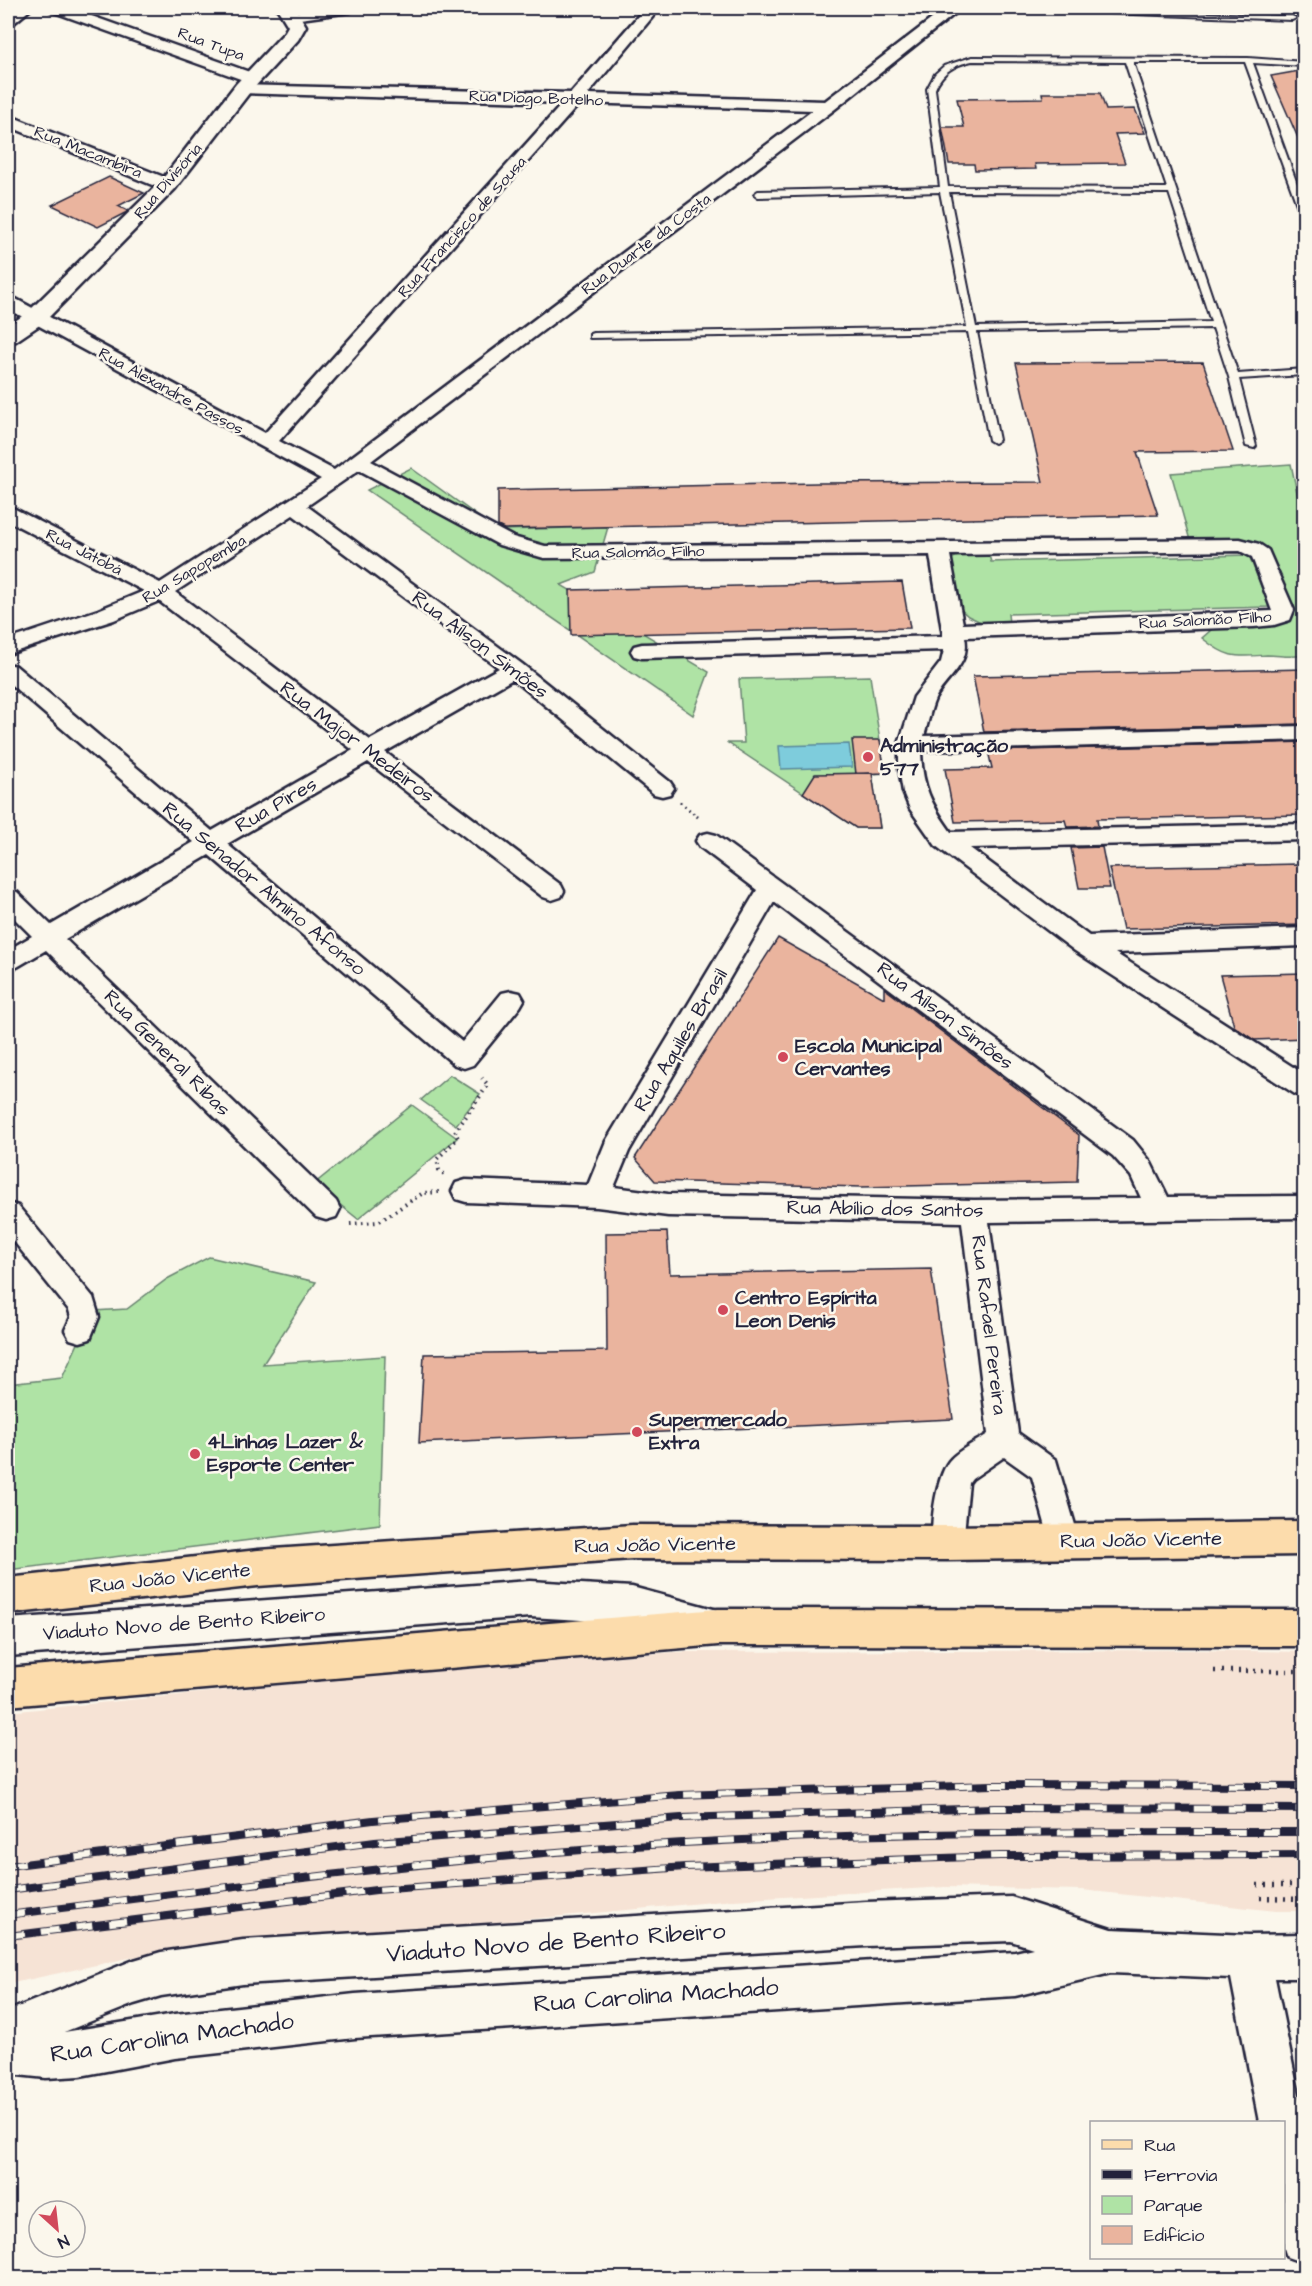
<svg xmlns="http://www.w3.org/2000/svg" width="1312" height="2286" viewBox="0 0 1312 2286" font-family="'Architects Daughter',sans-serif">
  <rect width="100%" height="100%" fill="#fbf7ec"/>
  <filter id="ink" filterUnits="userSpaceOnUse"><feTurbulence type="fractalNoise" baseFrequency=".0167" numOctaves="2"/><feDisplacementMap in="SourceGraphic" scale="12" xChannelSelector="R" yChannelSelector="G"/><feConvolveMatrix kernelMatrix="1 2 1 2 8 2 1 2 1" color-interpolation-filters="sRGB"/></filter>
  <g filter="url(#ink)">
    <path fill="#f6e3d5" d="M1189 1650 1304 1652V1911H1276L1082 1890 945 1887 734 1900 143 1955 8 1984V1712L433 1670 676 1652Z"/>
    <g fill="#afe3a5" stroke="#688270" stroke-width="1.5">
      <path d="M1291 464 1304 526V655C1291 658 1280 655 1267 655 1235 657 1228 659 1202 638L1218 624 1284 622 1260 554 1191 544 1171 473Z"/>
      <path d="M411 468 497 530 608 527 595 572 561 585 709 672 693 715 367 490Z"/>
      <path d="M988 552 991 562 1249 555 1269 607 1008 614 1009 623H983L968 616 957 606 949 568 951 559 964 553Z"/>
      <path d="M870 676 885 773 872 774 880 828H856L728 743H744L739 679Z"/>
      <path d="M450 1075 480 1094 456 1125 421 1100Z"/>
      <path d="M412 1105 457 1138 358 1219 314 1184Z"/>
      <path d="M209 1257 316 1282 263 1364 385 1356 380 1524 8 1570V1384L62 1378 93 1311 127 1309 167 1279Z"/>
    </g>
    <path fill="#7eccdc" stroke="#59889c" stroke-width="1.5" d="M849 744 852 767 781 769 779 746Z"/>
    <g fill="#eab49e" stroke="#22223b" stroke-width="1.5">
      <path d="M1305 70V154L1271 76Z"/>
      <path d="M1042 93H1100L1106 110 1135 109 1145 133 1115 134 1125 163 1035 164 1036 169 975 170 974 164H949L942 127H964L957 99 1043 98Z"/>
      <path d="M109 177 144 193 118 206 128 211 125 213 98 227 52 205Z"/>
      <path d="M1203 362 1233 451 1137 452 1158 515 504 529 498 526V490L817 483 1043 482 1016 363Z"/>
      <path d="M902 582 910 628 571 635 570 590Z"/>
      <path d="M1305 669V724L984 732 973 676Z"/>
      <path d="M852 740H880L885 773 856 774Z"/>
      <path d="M1305 742V815L1097 819 1098 826 1067 827 1065 820 955 822 945 769 992 768 988 751Z"/>
      <path d="M872 773 880 828H856L803 793 815 774Z"/>
      <path d="M1102 847 1110 888H1079L1071 848Z"/>
      <path d="M1298 864 1305 884V925L1123 929 1109 868Z"/>
      <path d="M778 938 884 998V988L1079 1135 1077 1182 861 1187 655 1181 635 1158Z"/>
      <path d="M1305 973V1038L1254 1040 1234 1026 1220 975Z"/>
      <path d="M667 1232 670 1274 931 1269 953 1419 419 1443 424 1354 607 1351 606 1233Z"/>
    </g>
    <g fill="none" stroke-linecap="round" stroke-linejoin="round">
      <g stroke="#22223b" stroke-width="4">
        <g id="lane">
          <path d="M1025 8 1292 16 1296 18 1292 20 1028 10Z"/>
          <path d="M972 57 1248 58 1304 62V66L1253 63 1304 203V216L1300 213 1245 62H1133L1238 374 1304 369V375L1239 379 1256 446 1254 448 1246 446 1229 377 1213 328 977 332 999 440 994 443 989 440 968 332 590 338V334L593 333 967 327 940 192 758 197 754 194 758 191 940 187 927 89 935 74 944 66ZM972 61 1125 62 1167 188 948 187 935 89C942 72 954 65 972 61ZM949 192 1169 193 1211 322 976 327Z"/>
        </g>
      </g>
      <g stroke="#22223b" stroke-width="5">
        <g id="street">
          <path d="M49 8H69L258 75 260 78 258 81H246L51 11Z"/>
          <path d="M322 8H357L350 12 293 20 286 16 293 12Z"/>
          <path d="M645 8H660L588 94 825 101 946 8H962L835 109 371 461 513 537 545 546 1240 539 1259 544 1268 550 1294 610 1290 620 1274 625 1254 627 965 637C971 665 946 677 935 699 930 710 928 724 924 736L1304 726V740L921 751C922 786 931 804 951 832L1304 824V840L970 848 1089 936 1304 928V946L1115 953 1304 1074V1097L1295 1094 1075 951 936 846 910 809 903 792 899 768V744L914 697 941 662 944 650 642 658 634 656 631 651 634 646 642 644 943 636 930 555 544 558 499 545 359 470 307 506 522 664 670 782 674 788 670 794 662 796 654 794 513 679 385 752 561 885 564 891 561 897 552 900 543 897 368 762 227 844 462 1042 502 993 511 991 520 993 524 1000 520 1007 473 1065 464 1068 455 1065 209 855 65 939 336 1201 340 1209 336 1217 326 1220 316 1217 46 950 17 967 8 970V950L32 936 8 912V889L17 892 51 925 194 842 8 682V664L16 666 212 831 353 750 159 601 114 620 8 654V640L98 610 144 591 8 521V507L15 509 160 583 321 479 8 309V297L14 298 265 433 563 103 243 93 235 88 237 85 571 93ZM580 103 813 110 334 470 279 441ZM293 515 499 668 370 740 175 592ZM1240 551 1252 557 1272 611 963 624 950 555Z"/>
          <path d="M8 115 174 181 176 185 174 189H162L8 126Z"/>
          <path d="M708 833 716 835 1133 1140 1150 1161 1168 1197 1304 1196V1218L989 1222 1018 1433 1056 1460 1080 1542 1075 1552 1064 1556 1053 1552 1032 1477 1004 1457 972 1479 969 1483 963 1543 958 1553 947 1557 936 1553C927 1534 936 1478 949 1461 958 1450 976 1442 988 1434L962 1222 668 1216 597 1207 466 1202 456 1199 452 1191 456 1183 466 1180 588 1185 606 1141 757 890 700 847 696 841 700 835ZM774 902 1113 1156 1131 1176 1141 1198 974 1200 668 1194 614 1187 629 1151Z"/>
          <path d="M8 1203 18 1206 93 1297 99 1317 90 1339 80 1342 70 1339 65 1330 71 1317 69 1310 8 1234Z"/>
        </g>
      </g>
      <g stroke="#22223b" stroke-width="5">
        <g id="secondary">
          <path d="M12 8H32L14 23 8 24V11Z"/>
          <path d="M277 8H295L306 26 298 40 250 92 175 189 44 322 16 341 8 343V326L28 312 161 181 236 84 284 33 288 26Z"/>
          <path d="M530 1581 632 1587 721 1611 727 1624 721 1637 707 1642 632 1623 530 1617 8 1656V1619Z"/>
          <path d="M1011 1897 1111 1929 1249 1935 1304 1934V1978H1275L1304 2120V2263L1287 2257 1284 2248V2122H1259L1231 1978 1111 1973 1015 1996 355 2038 175 2058 80 2076 46 2078 8 2074V2011L134 1960 161 1952 243 1940 866 1902ZM1011 1941 1033 1948 1015 1952 355 1994 175 2014 64 2032 134 2004 161 1996 243 1984 866 1946Z"/>
        </g>
      </g>
      <g stroke="#22223b" stroke-width="5">
        <g id="primary">
          <path d="M1304 1521V1555L947 1560 632 1559 258 1586 8 1614V1578L258 1550 632 1525 947 1526Z"/>
          <path d="M718 1609 1304 1610V1646L718 1645 8 1706V1668Z"/>
        </g>
      </g>
      <path stroke="#22223b" stroke-width="3" stroke-dasharray="1.5 4" stroke-linecap="butt" d="M680 802 699 818"/>
      <g stroke="#22223b" stroke-width="4" stroke-dasharray="1.5 4.5" stroke-linecap="butt">
        <path d="M444 1174 439 1170 437 1159 458 1138 455 1132 488 1085 482 1078"/>
        <path d="M350 1224 378 1222 423 1193 439 1192"/>
      </g>
      <g stroke="#22223b" stroke-width="4.5" stroke-dasharray="2 6" stroke-linecap="butt">
        <path d="M1214 1671H1304"/>
        <path d="M1257 1885H1304"/>
        <path d="M1260 1898 1304 1899"/>
      </g>
      <use href="#lane" fill="#fbf7ec" fill-rule="evenodd"/>
      <use href="#street" fill="#fbf7ec" fill-rule="evenodd"/>
      <use href="#secondary" fill="#fbf7ec" fill-rule="evenodd"/>
      <use href="#primary" fill="#fcdcac" fill-rule="evenodd"/>
      <g stroke="#22223b" stroke-width="8">
        <g id="rail">
          <path d="M8 1866 373 1820 680 1795 992 1785 1304 1786"/>
          <path d="M8 1890 375 1842 681 1818 994 1808 1304 1809"/>
          <path d="M8 1915C233 1886 457 1856 683 1843 890 1831 1097 1832 1304 1832"/>
          <path d="M8 1936 376 1890 685 1867 1000 1856 1304 1855"/>
        </g>
      </g>
      <use href="#rail" stroke="#fbf7ec" stroke-width="6" stroke-dasharray="17" stroke-linecap="butt"/>
    </g>
  </g>
  <g fill="#d1495b" stroke="#fbf7ec" stroke-width="2">
    <circle cx="868" cy="757" r="6"/>
    <circle cx="783" cy="1057" r="6"/>
    <circle cx="723" cy="1310" r="6"/>
    <circle cx="637" cy="1432" r="6"/>
    <circle cx="195" cy="1454" r="6"/>
  </g>
  <g text-anchor="middle" dominant-baseline="central" stroke-width="5" stroke-linejoin="round" paint-order="stroke">
    <g font-size="16" fill="#22223b" stroke="#fbf7ec">
      <text transform="translate(211 44) rotate(20)">Rua Tupa</text>
      <text transform="translate(536 98) rotate(2)">Rua Diogo Botelho</text>
      <text transform="translate(88 152) rotate(22)">Rua Macambira</text>
      <text transform="translate(168 181) rotate(-49)">Rua Divisória</text>
      <text transform="translate(462 227) rotate(-48)">Rua Francisco de Sousa</text>
      <text transform="translate(646 244) rotate(-37)">Rua Duarte da Costa</text>
      <text transform="translate(171 391) rotate(29)">Rua Alexandre Passos</text>
      <text transform="translate(84 552) rotate(27)">Rua Jatobá</text>
      <text transform="translate(638 552) rotate(-1)">Rua Salomão Filho</text>
      <text transform="translate(194 569) rotate(-31)">Rua Sapopemba</text>
      <text transform="translate(1205 620) rotate(-3)">Rua Salomão Filho</text>
    </g>
    <g font-size="20" fill="#22223b" stroke="#fbf7ec">
      <text transform="translate(480 645) rotate(37)">Rua Aílson Simões</text>
      <text transform="translate(357 742) rotate(37)">Rua Major Medeiros</text>
      <text transform="translate(276 805) rotate(-30)">Rua Pires</text>
      <text transform="translate(264 889) rotate(40)">Rua Senador Almino Afonso</text>
      <text transform="translate(945 1016) rotate(37)">Rua Aílson Simões</text>
      <text transform="translate(681 1040) rotate(-59)">Rua Aquiles Brasil</text>
      <text transform="translate(167 1053) rotate(45)">Rua General Ribas</text>
      <text transform="translate(885 1209) rotate(1)">Rua Abílio dos Santos</text>
      <text transform="translate(989 1325) rotate(83)">Rua Rafael Pereira</text>
      <text transform="translate(1141 1540) rotate(-1)">Rua João Vicente</text>
      <text transform="translate(655 1545) rotate(-1)">Rua João Vicente</text>
      <text transform="translate(170 1578) rotate(-6)">Rua João Vicente</text>
      <text transform="translate(184 1624) rotate(-4)">Viaduto Novo de Bento Ribeiro</text>
    </g>
    <g font-size="20" font-weight="bold" fill="#22223b" stroke="#fbf7ec" text-anchor="start">
      <text x="880" y="746">Administração<tspan x="880" dy="23">577</tspan></text>
      <text x="795" y="1046">Escola Municipal<tspan x="795" dy="23">Cervantes</tspan></text>
      <text x="735" y="1298">Centro Espírita<tspan x="735" dy="23">Leon Denis</tspan></text>
      <text x="649" y="1420">Supermercado<tspan x="649" dy="23">Extra</tspan></text>
      <text x="207" y="1442">4Linhas Lazer &amp;<tspan x="207" dy="23">Esporte Center</tspan></text>
    </g>
    <g font-size="24" fill="#22223b" stroke="#fbf7ec">
      <text transform="translate(556 1943) rotate(-4)">Viaduto Novo de Bento Ribeiro</text>
      <text transform="translate(656 1996) rotate(-4)">Rua Carolina Machado</text>
      <text transform="translate(172 2038) rotate(-8)">Rua Carolina Machado</text>
    </g>
  </g>
  <rect width="1312" height="2286" fill="none" stroke="#fbf7ec" stroke-width="30"/>
  <rect x="15" y="15" width="1282" height="2256" fill="none" stroke="#22223b" stroke-width="2" filter="url(#ink)"/>
  <rect x="1090" y="2121" width="195" height="138" fill="#fbf7ec" stroke="#a4a2a5" stroke-width="1.5"/>
  <rect x="1102" y="2140" width="30" height="9" fill="#fcdcac" stroke="#a4a2a5" stroke-width="1.5"/>
  <text x="1144" y="2151" font-size="18" fill="#22223b">Rua</text>
  <rect x="1102" y="2170" width="30" height="9" fill="#22223b" stroke="#a4a2a5" stroke-width="1.5"/>
  <text x="1144" y="2181" font-size="18" fill="#22223b">Ferrovia</text>
  <rect x="1102" y="2196" width="30" height="18" fill="#afe3a5" stroke="#a4a2a5" stroke-width="1.5"/>
  <text x="1144" y="2211" font-size="18" fill="#22223b">Parque</text>
  <rect x="1102" y="2226" width="30" height="18" fill="#eab49e" stroke="#a4a2a5" stroke-width="1.5"/>
  <text x="1144" y="2241" font-size="18" fill="#22223b">Edifício</text>
  <g transform="translate(57 2229) rotate(153)"><circle r="28" fill="#fbf7ec" stroke="#a4a2a5" stroke-width="1.5"/>
  <path d="M0-4.5L10 22L0 15L-10 22Z" fill="#d1495b"/>
  <text y="-9" font-size="16" font-weight="bold" text-anchor="middle" fill="#22223b">N</text>
  </g>
</svg>
